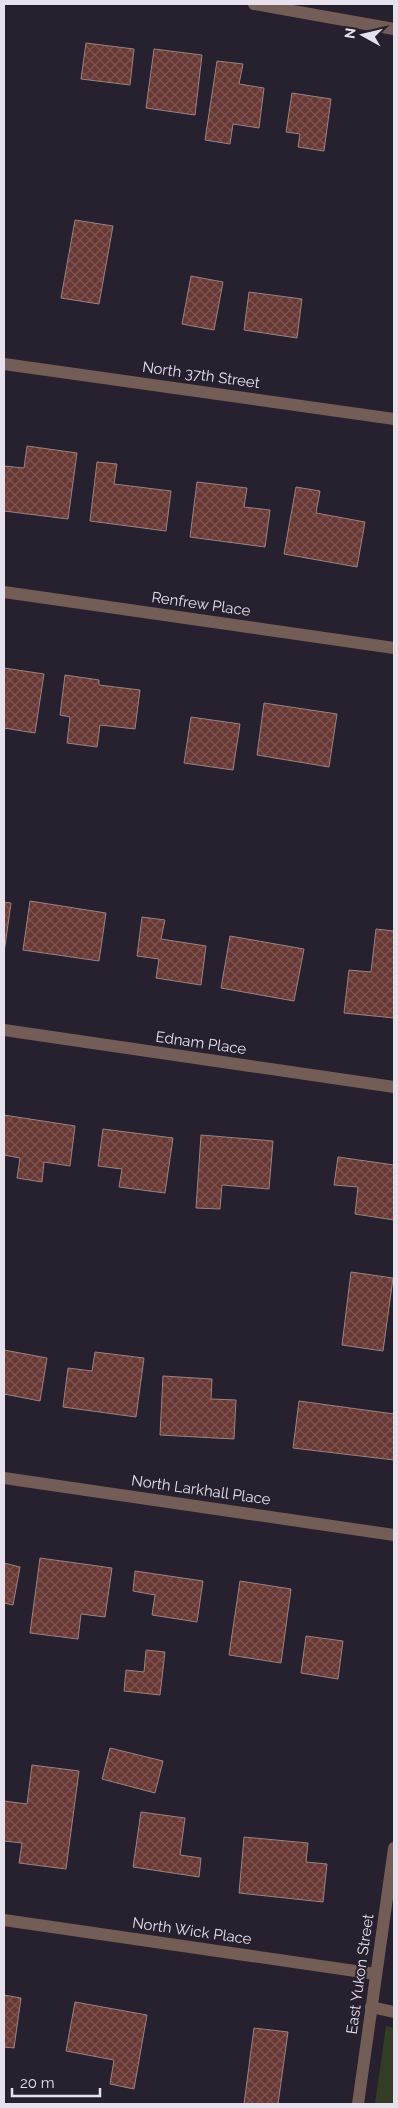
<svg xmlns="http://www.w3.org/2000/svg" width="398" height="2108" viewBox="0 0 398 2108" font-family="Raleway,sans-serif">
  <defs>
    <pattern id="building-cross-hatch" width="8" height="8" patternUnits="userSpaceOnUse" patternTransform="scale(1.25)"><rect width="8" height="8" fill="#683834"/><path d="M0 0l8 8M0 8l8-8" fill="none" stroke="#7e5452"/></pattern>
  </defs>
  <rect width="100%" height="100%" fill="#27202f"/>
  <path fill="#333d25" d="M386 2026 394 2028V2104H375Z"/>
  <g fill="url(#building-cross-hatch)" stroke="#9a8280">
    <path d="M86 43 134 49 130 85 81 79Z"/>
    <path d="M154 49 202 55 195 115 146 108Z"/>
    <path d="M217 61 243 64 239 84 264 88 259 128 233 124 230 144 205 140Z"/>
    <path d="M292 93 331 99 324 151 298 147 300 134 286 132Z"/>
    <path d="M75 220 113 226 99 304 61 298Z"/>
    <path d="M191 276 223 282 214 330 182 324Z"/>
    <path d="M249 292 302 299 297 338 244 330Z"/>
    <path d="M27 446 77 453 68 519 4 511V466L24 468Z"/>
    <path d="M97 462 117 464 114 484 171 491 166 531 90 521Z"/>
    <path d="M197 482 247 488 244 507 270 510 265 547 190 537Z"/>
    <path d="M296 487 320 491 316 513 365 522 357 567 284 554Z"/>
    <path d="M4 668 44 674 35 733 4 728Z"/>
    <path d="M65 675 99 680V685L140 690 135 729 100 725 97 747 67 743 70 717 60 715Z"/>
    <path d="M264 703 337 714 329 767 257 755Z"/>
    <path d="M191 717 240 724 233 770 184 763Z"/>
    <path d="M30 901 106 913 99 961 23 950Z"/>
    <path d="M4 902 11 903 4 953Z"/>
    <path d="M142 917 165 920 161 939 206 946 201 985 156 978 159 959 137 956Z"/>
    <path d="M376 929 394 931V1018L344 1013 349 970 371 972Z"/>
    <path d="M230 936 304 949 294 1001 221 988Z"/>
    <path d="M4 1115 75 1126 70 1166 44 1162 42 1182 17 1178 20 1158 4 1155Z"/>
    <path d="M103 1129 173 1138 165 1193 119 1187 122 1169 98 1166Z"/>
    <path d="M201 1135 273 1141 269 1189 222 1185 220 1209 196 1208Z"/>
    <path d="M338 1157 394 1165V1220L355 1214 358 1187 334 1185Z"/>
    <path d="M351 1272 393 1278 383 1351 342 1345Z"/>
    <path d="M4 1350 47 1358 40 1401 4 1394Z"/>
    <path d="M95 1352 144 1358 136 1417 63 1407 68 1368 92 1371Z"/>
    <path d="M163 1376 212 1379 211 1399 236 1400 234 1439 160 1435Z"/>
    <path d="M299 1401 394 1414V1460L293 1448Z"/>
    <path d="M40 1558 112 1568 105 1617 81 1614 78 1639 30 1633Z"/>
    <path d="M4 1563 20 1567 13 1605 4 1603Z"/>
    <path d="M135 1571 203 1581 197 1622 152 1615 155 1595 133 1591Z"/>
    <path d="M240 1581 291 1589 281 1663 229 1655Z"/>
    <path d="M306 1636 343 1641 338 1679 301 1673Z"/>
    <path d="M146 1650 165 1652 160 1695 124 1691 126 1670 144 1672Z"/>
    <path d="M110 1748 163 1761 155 1793 102 1779Z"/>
    <path d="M32 1765 79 1771 66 1869 19 1863 22 1843 4 1841V1801L27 1804Z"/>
    <path d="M141 1812 185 1818 180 1855 201 1858 199 1877 133 1867Z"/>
    <path d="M244 1837 308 1843 306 1862 327 1864 323 1902 239 1893Z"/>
    <path d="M4 1995 21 1998 14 2048 4 2047Z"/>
    <path d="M75 2002 147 2015 134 2089 110 2084 114 2060 66 2051Z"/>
    <path d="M254 2028 288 2032 278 2104H244Z"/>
  </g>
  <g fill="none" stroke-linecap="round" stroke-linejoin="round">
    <g stroke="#735d56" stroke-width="12">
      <path d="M254 4 394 29"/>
      <path d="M4 364 394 419"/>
      <path d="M4 592 394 648"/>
      <path d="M4 1030 394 1087"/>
      <path d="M4 1478 394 1535"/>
      <path d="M4 1920 376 1974"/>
      <path d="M371 2007 394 2012"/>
    </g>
    <path stroke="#735d56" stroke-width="12" d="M358 2104 394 1848"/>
  </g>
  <g text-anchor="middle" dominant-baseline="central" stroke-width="4" stroke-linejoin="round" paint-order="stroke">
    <g font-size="15" fill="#e6e1ec" stroke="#27202f">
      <text transform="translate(201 375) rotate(8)">North 37th Street</text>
      <text transform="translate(201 604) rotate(8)">Renfrew Place</text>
      <text transform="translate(201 1043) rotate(8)">Ednam Place</text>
      <text transform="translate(201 1490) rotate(8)">North Larkhall Place</text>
      <text transform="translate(192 1931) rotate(8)">North Wick Place</text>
      <text transform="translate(360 1974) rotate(-82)">East Yukon Street</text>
    </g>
  </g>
  <rect width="398" height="2108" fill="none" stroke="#e6e1ec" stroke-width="10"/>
  <g transform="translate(363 35) rotate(278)" stroke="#27202f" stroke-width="4" paint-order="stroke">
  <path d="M0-4L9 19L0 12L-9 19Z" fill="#e6e1ec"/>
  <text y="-8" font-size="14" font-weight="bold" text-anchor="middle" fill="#e6e1ec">N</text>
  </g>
  <path d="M12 2088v8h88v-8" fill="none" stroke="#e6e1ec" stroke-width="2.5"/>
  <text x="20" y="2088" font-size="15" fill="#e6e1ec" stroke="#27202f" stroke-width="4" paint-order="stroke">20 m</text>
</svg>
